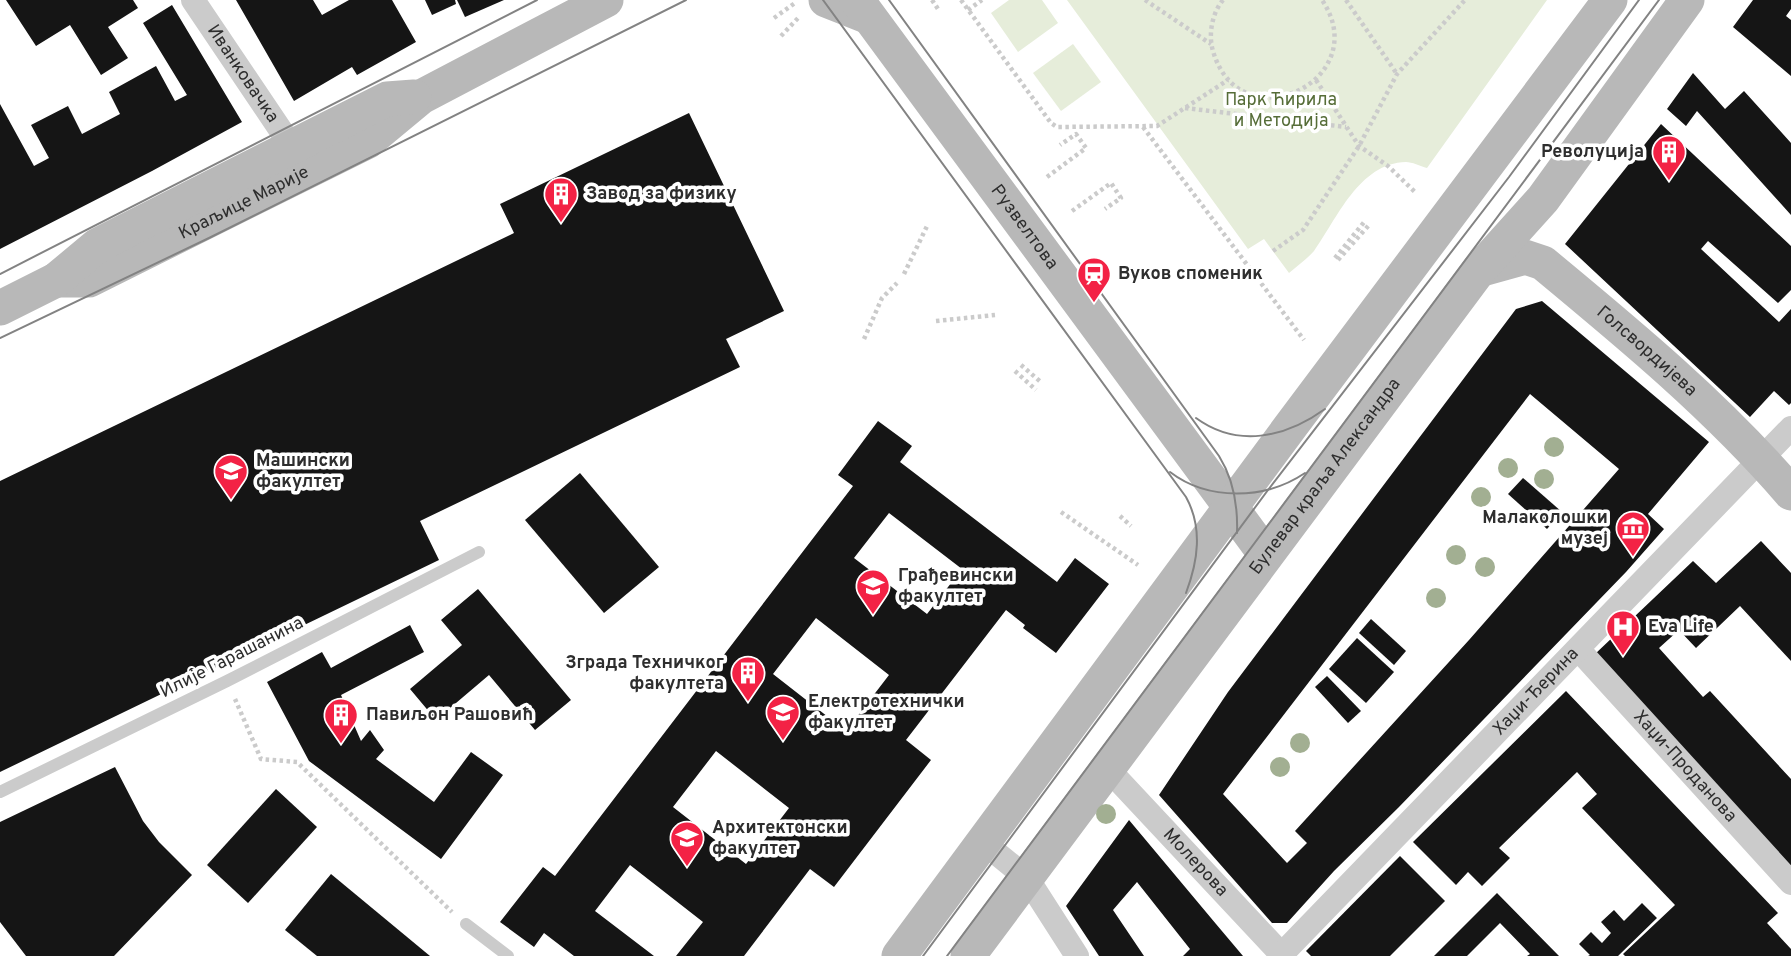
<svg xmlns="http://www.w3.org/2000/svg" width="1791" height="956" viewBox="0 0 1791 956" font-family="Overpass,sans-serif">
  <rect width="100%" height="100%" fill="#fff"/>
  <g fill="#e6edda">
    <path d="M1009 0H1042L1058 23 1018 52 991 13Z"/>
    <path d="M1067 0H1547L1427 168C1420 166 1412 162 1406 162 1359 163 1337 219 1314 251 1307 259 1297 266 1289 273L1264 239 1248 249Z"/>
    <path d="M1073 44 1101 82 1061 111 1033 73Z"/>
  </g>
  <g fill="#151515" fill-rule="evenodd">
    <path d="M6 0H133L138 8 108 27 128 58 101 75 70 25 36 46Z"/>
    <path d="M236 0H313L322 15 349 0H392L416 42 357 75 352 67 294 101Z"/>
    <path d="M425 0H455L456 4 432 15Z"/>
    <path d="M457 0H504L465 17Z"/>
    <path d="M1753 0H1791V9L1786 16 1791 20V76L1733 27Z"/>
    <path d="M172 5 242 122 152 171 0 249V104L34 166 49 158 31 125 68 106 82 134 120 114 109 92 156 66 175 101 187 95 143 23Z"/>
    <path d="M1693 73 1725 109 1744 91 1791 143V215L1697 111 1686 126 1667 109Z"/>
    <path d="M689 113 784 311 726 339 740 367 420 521 439 560 0 772V481L514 233 500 204Z"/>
    <path d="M1661 124 1791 246V290L1778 303 1708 241 1701 249 1779 322 1791 309V403L1789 405 1774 391 1750 417 1565 244Z"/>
    <path d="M1542 301 1709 442 1648 514 1664 529 1626 572 1399 807 1334 871 1287 923H1272L1159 795 1228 692 1516 309ZM1530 394 1619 469 1469 640 1295 831 1307 843 1287 863 1223 794Z"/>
    <path d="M878 421 912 446 900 462 1057 582 1075 558 1109 584 1056 653 1023 628 1025 625 1006 610 906 740 931 760 834 887 810 869 744 956H676L703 922 630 865 595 911 654 956H574L544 933 534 947 500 922 543 867 555 876 853 486 838 475ZM889 513 962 569 927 614 854 558ZM816 618 889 675 846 731 773 674ZM716 751 789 808 746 864 673 807Z"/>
    <path d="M580 473 659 567 604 613 525 520Z"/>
    <path d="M1523 478 1562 512 1547 529 1508 494Z"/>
    <path d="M1761 541 1791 573V661L1740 606 1696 648 1679 630 1659 648 1703 697 1710 691 1791 779V867L1594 655 1693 561 1716 583Z"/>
    <path d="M478 589 571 700 535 730 489 675 436 720 410 689 462 645 441 620Z"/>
    <path d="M1371 619 1406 651 1394 665 1359 633Z"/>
    <path d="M410 625 424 652 341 695 361 741 370 730 384 750 376 759 434 802 471 752 503 775 441 859 309 761 267 682 322 652 331 668Z"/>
    <path d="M1357 638 1394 672 1366 703 1329 669Z"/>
    <path d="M1327 676 1361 711 1348 723 1315 687Z"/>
    <path d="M1566 691 1778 913 1767 923 1791 949V956H1625L1623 954 1675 905 1582 808 1597 794 1577 772 1499 848 1510 858 1482 886 1468 872 1456 885 1413 842Z"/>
    <path d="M115 767 143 821 159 842 192 875 114 956H26L0 922V822Z"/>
    <path d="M276 789 317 827 248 903 207 865Z"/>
    <path d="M1129 820 1216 924 1243 956H1183L1190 949 1137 882 1113 910 1144 956H1099L1066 906Z"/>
    <path d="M1400 856 1445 901 1390 956H1311L1306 951Z"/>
    <path d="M331 874 430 956H317L285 930Z"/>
    <path d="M1497 893 1559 956H1527L1530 954 1500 923 1467 956H1434Z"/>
    <path d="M1642 903 1657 918 1618 956H1588L1590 955 1579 944 1591 932 1602 943 1611 933 1601 922 1614 910 1624 921Z"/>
  </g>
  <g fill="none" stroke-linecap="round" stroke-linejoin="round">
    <g stroke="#cbcbcb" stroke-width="4.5" stroke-dasharray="3.5 3.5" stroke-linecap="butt">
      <path d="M932 0 938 9"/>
      <path d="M961 0 1051 123 1057 127 1157 126 1228 80"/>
      <path d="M1145 0 1211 44"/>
      <path d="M1223 0C1212 13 1208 35 1213 51 1240 145 1376 80 1322 0"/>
      <path d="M1346 0 1397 74"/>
      <path d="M968 10 982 0"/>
      <path d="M774 18 795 3"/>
      <path d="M781 36 800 16"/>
      <path d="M1316 80 1359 146 1388 166 1415 192"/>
      <path d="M1185 108 1346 127"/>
      <path d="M1143 127 1304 340"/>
      <path d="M1047 177 1086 148 1076 134 1060 145"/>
      <path d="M1072 211 1111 183 1121 198 1105 209"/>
      <path d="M1273 251 1303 230 1359 146 1397 74 1465 0"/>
      <path d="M1335 258 1365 221"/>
      <path d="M1338 260 1369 225"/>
      <path d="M904 274 928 224"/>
      <path d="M936 321 995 315"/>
      <path d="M864 339 882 298 897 283"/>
      <path d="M1021 365 1042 383"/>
      <path d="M1015 371 1036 390"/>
      <path d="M1061 512 1138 565"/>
      <path d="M1120 516 1131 526"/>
      <path d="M235 699 261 759 297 762 452 912"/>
    </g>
    <g stroke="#cbcbcb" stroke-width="12">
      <path d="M0 792 227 681 479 552"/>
      <path d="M466 924 508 956"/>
    </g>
    <g stroke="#cbcbcb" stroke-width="24">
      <path id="s1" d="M193 0 292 147"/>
      <path id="s2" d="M1578 649 1791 883"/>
      <path id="s3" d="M1108 769 1283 956"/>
      <path d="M984 843 1027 878 1077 956"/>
      <path id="s4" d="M1280 956 1791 428"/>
    </g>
    <g stroke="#b8b8b8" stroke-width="35">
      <path d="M826 0 869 17"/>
      <path id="s5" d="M857 0 1266 555"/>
      <path id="s6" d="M1479 270 1525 257 1543 263C1630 335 1717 407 1791 493"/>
      <path id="s7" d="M56 280H89L368 141 421 97 606 0"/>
      <path d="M0 308 56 280 98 245 387 99 414 97"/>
      <path d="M899 956 1290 427 1610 0"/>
      <path id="s8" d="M968 956 1479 270 1543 199 1687 0"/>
    </g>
    <g stroke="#838383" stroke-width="2">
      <path d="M823 0 1186 497C1203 528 1198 561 1186 593"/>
      <path d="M889 0 1219 456C1234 480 1238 505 1237 533"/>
      <path d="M0 274 537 0"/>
      <path d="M0 338 209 238 686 0"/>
      <path d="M1196 418C1237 448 1285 438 1325 409"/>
      <path d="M1170 472C1208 501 1265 500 1305 473"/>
      <path d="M923 956 1268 490 1509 177 1639 0"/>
      <path d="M947 956 1659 0"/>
    </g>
  </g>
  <g fill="#a2af92">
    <circle cx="1554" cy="447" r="10"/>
    <circle cx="1508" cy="468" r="10"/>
    <circle cx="1544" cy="479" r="10"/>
    <circle cx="1481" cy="497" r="10"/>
    <circle cx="1456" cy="555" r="10"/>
    <circle cx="1485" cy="567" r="10"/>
    <circle cx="1436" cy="598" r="10"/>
    <circle cx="1300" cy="743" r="10"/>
    <circle cx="1280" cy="767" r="10"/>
    <circle cx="1106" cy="814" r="10"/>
  </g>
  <defs>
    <g id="building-pin" transform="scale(1.75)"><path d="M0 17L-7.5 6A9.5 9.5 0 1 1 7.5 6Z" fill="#f32245" stroke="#fff"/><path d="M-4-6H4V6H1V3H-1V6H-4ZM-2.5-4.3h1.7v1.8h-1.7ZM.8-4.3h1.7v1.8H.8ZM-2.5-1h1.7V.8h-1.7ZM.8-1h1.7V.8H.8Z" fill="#fff"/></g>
    <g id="station-pin" transform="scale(1.75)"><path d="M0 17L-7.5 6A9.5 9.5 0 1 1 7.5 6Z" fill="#f32245" stroke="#fff"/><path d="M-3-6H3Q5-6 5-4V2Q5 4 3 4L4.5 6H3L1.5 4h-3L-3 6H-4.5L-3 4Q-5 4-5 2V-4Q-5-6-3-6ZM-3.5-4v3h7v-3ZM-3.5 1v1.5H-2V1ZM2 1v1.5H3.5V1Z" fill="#fff"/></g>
    <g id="university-pin" transform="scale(1.75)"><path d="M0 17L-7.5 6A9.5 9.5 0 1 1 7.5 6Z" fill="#f32245" stroke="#fff"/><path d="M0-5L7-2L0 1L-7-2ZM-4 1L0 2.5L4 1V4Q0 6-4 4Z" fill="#fff"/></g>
    <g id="museum-pin" transform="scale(1.75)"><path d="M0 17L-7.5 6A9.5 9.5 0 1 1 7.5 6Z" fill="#f32245" stroke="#fff"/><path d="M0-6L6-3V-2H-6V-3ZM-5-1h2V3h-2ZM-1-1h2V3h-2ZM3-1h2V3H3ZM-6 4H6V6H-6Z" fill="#fff"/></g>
    <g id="hospital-pin" transform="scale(1.75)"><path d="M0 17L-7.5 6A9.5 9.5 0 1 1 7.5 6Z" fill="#f32245" stroke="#fff"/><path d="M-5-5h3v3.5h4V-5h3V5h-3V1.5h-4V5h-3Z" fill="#fff"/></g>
  </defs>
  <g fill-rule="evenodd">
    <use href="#building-pin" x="1669" y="152"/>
    <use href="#building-pin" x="561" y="194"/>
    <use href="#station-pin" x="1094" y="274"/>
    <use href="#university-pin" x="231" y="471"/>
    <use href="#museum-pin" x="1633" y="528"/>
    <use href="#university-pin" x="873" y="586"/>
    <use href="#hospital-pin" x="1623" y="627"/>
    <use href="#building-pin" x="748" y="673"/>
    <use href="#university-pin" x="783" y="712"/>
    <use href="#building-pin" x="341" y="715"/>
    <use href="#university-pin" x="687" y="838"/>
  </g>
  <g text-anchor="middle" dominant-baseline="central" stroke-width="7" stroke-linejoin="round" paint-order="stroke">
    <g font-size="18" fill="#2e2e2e" stroke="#fff">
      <text stroke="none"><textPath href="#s1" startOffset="89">Иванковачка</textPath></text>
      <text stroke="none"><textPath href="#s7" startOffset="206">Краљице Марије</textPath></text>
      <text stroke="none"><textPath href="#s5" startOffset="282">Рузвелтова</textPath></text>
      <text stroke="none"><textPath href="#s6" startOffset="203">Голсвордијева</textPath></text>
      <text stroke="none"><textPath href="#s8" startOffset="598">Булевар краља Александра</textPath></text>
      <text transform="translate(232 658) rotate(-27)">Илије Гарашанина</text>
      <text stroke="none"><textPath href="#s4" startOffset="368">Хаџи-Ђерина</textPath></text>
      <text stroke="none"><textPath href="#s2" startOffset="159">Хаџи-Проданова</textPath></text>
      <text stroke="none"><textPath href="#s3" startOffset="128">Молерова</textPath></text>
    </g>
    <g font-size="18" fill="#566d38" stroke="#fff">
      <text x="1281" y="100">Парк Ћирила<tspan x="1281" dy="21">и Методија</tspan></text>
    </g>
    <g font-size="18" font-weight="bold" fill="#2e2e2e" stroke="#fff" text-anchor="start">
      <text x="1644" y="152" text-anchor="end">Револуција</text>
      <text x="586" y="194">Завод за физику</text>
      <text x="1118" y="274">Вуков споменик</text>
      <text x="256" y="461">Машински<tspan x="256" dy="21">факултет</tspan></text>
      <text x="1608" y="518" text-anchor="end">Малаколошки<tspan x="1608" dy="21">музеј</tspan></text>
      <text x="898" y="576">Грађевински<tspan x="898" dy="21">факултет</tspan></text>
      <text x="1648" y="627">Eva Life</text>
      <text x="724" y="663" text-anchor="end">Зграда Техничког<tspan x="724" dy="21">факултета</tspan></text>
      <text x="808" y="702">Електротехнички<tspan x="808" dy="21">факултет</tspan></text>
      <text x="366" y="715">Павиљон Рашовић</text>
      <text x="712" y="828">Архитектонски<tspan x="712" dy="21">факултет</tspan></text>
    </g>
  </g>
</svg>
